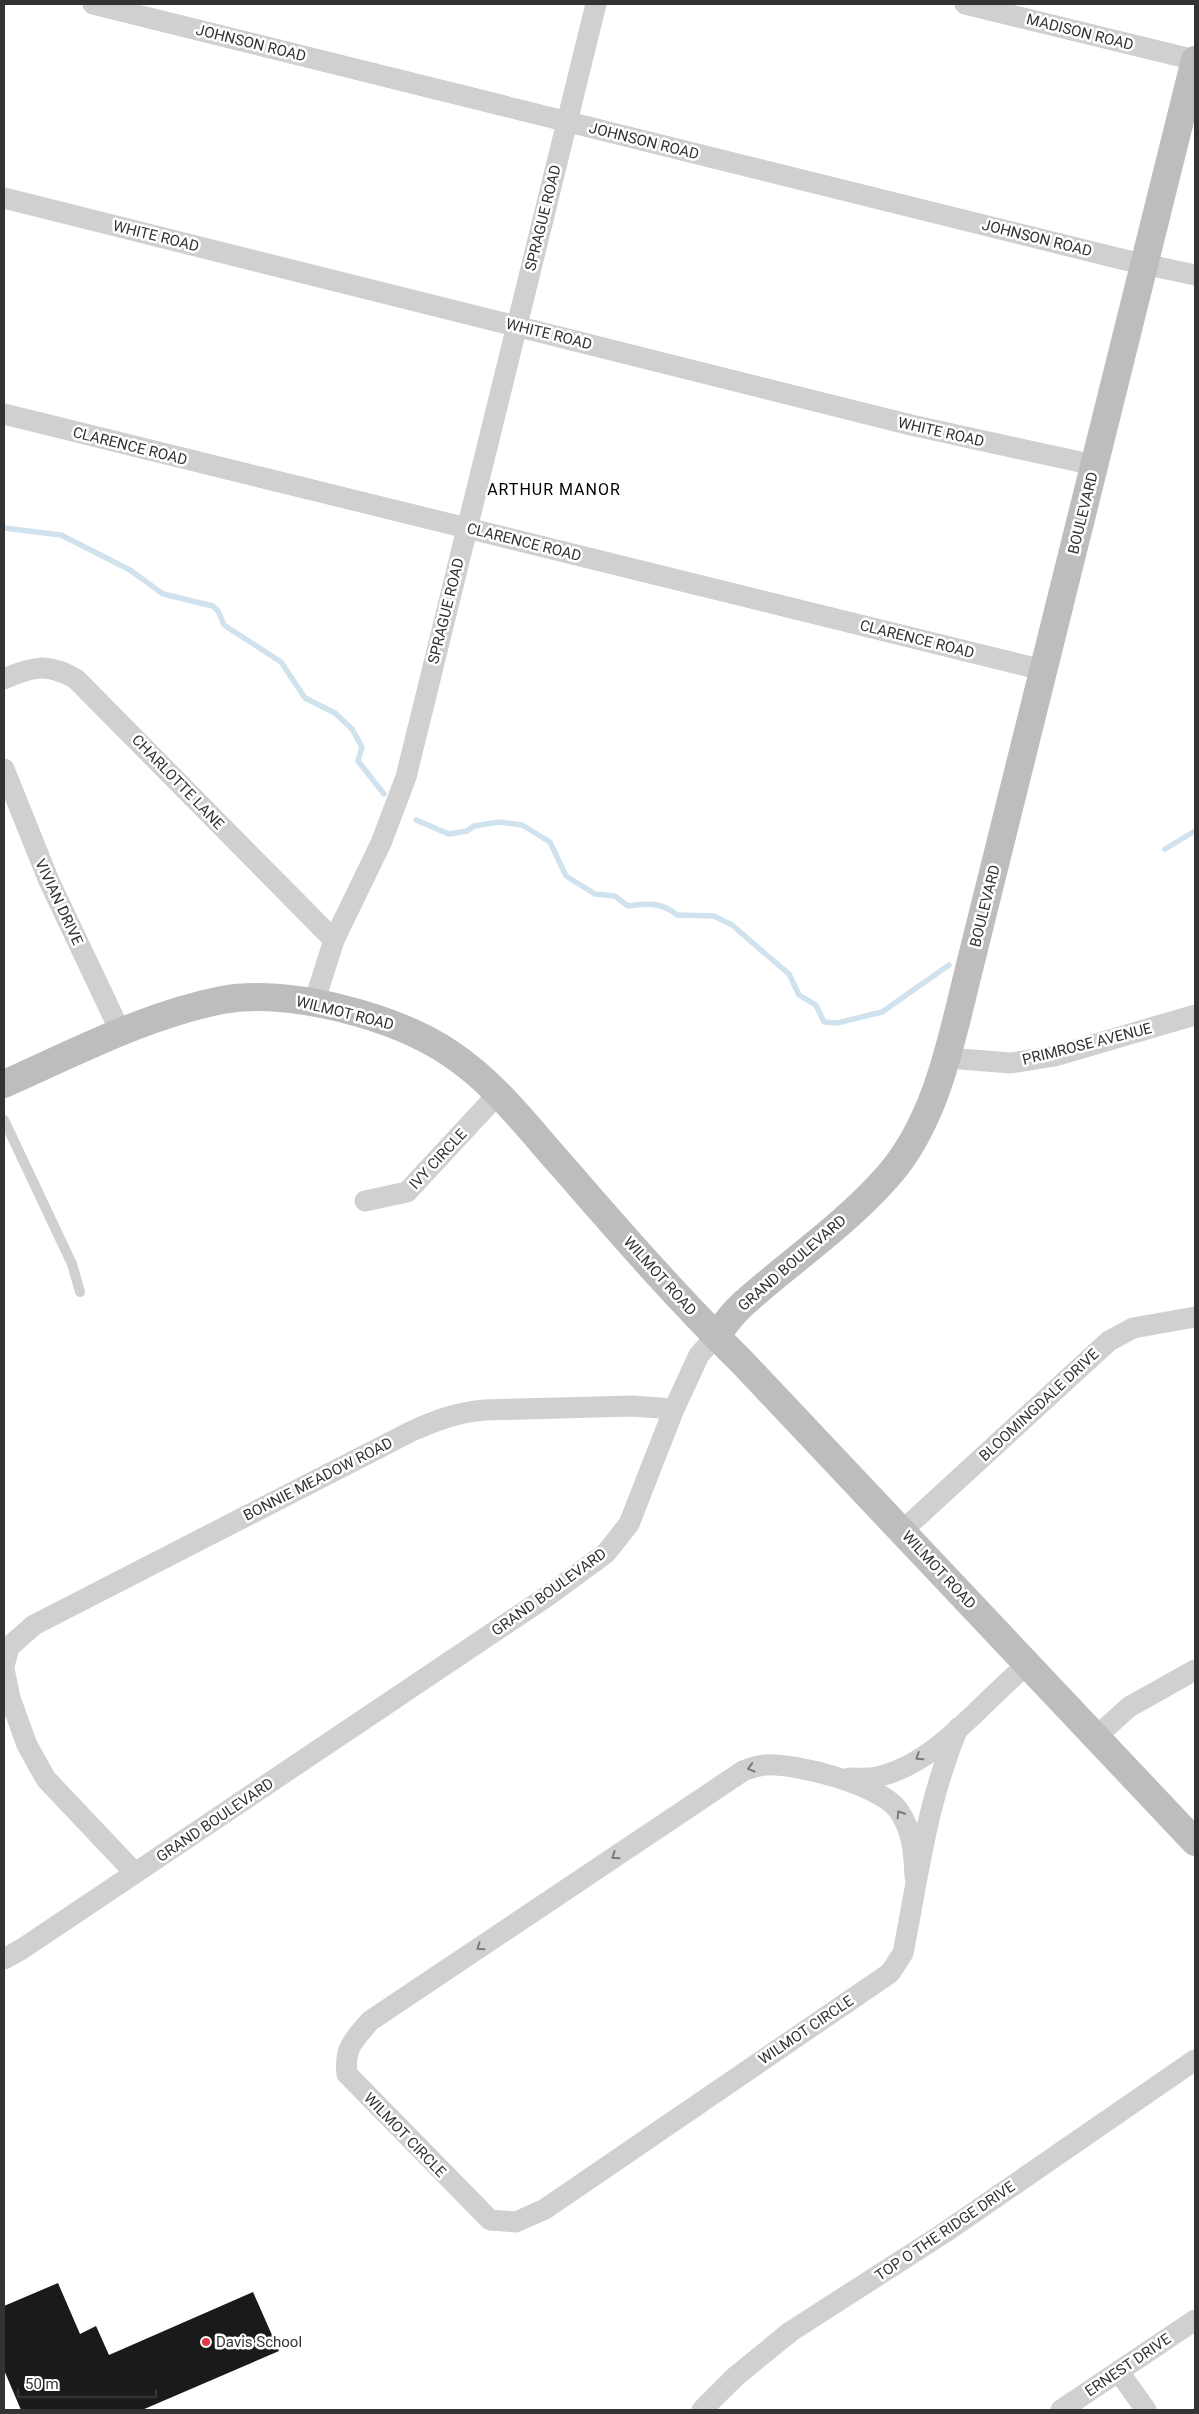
<svg xmlns="http://www.w3.org/2000/svg" width="1199" height="2414" viewBox="0 0 1199 2414" font-family="Roboto,sans-serif">
  <rect width="100%" height="100%" fill="#fff"/>
  <g fill="none" stroke-linecap="round" stroke-linejoin="round">
    <g stroke="#cfe2ee" stroke-width="5.5">
      <path d="M4 528 61 535 130 570 163 594 213 606 218 611 224 625 281 662 305 698 335 713 352 729 362 747 358 761 384 794"/>
      <path d="M416 820 449 834 467 831 474 826 499 822 522 825 550 842 566 876 595 894 615 896 628 906C647 903 662 902 677 915L714 916 732 925 789 974 799 995 816 1005 824 1022 837 1023 882 1012 949 965"/>
      <path d="M1165 849 1195 831"/>
    </g>
  </g>
  <path fill="#1a1a1a" d="M58 2283 80 2334 96 2326 109 2355 253 2292 279 2351 142 2410H21L4 2370V2306Z"/>
  <g fill="none" stroke-linecap="round" stroke-linejoin="round">
    <path stroke="#d0d0d0" stroke-width="10" d="M4 1120 72 1264 80 1292"/>
    <g stroke="#d0d0d0" stroke-width="21">
      <path d="M93 4 1125 260 1195 275"/>
      <path d="M965 4 1195 60"/>
      <path d="M4 198 911 425 1094 465"/>
      <path d="M4 414 1043 670"/>
      <path d="M4 679C33 666 48 663 76 679L334 940"/>
      <path d="M4 769 49 881 121 1033"/>
      <path d="M314 1003 334 940 381 843 406 777 596 4"/>
      <path d="M947 1058 1011 1063 1055 1056 1195 1015"/>
      <path d="M365 1201 407 1192 498 1094"/>
      <path d="M902 1531 1109 1341 1133 1328 1195 1317"/>
      <path d="M4 1666 9 1647 34 1625 412 1431C437 1420 458 1412 485 1410L632 1406 674 1409"/>
      <path d="M4 1669 10 1698 27 1745 46 1779 135 1873"/>
      <path d="M1097 1736 1129 1707 1195 1670"/>
      <path d="M850 1778C859 1778 869 1779 877 1777 937 1764 982 1701 1028 1664"/>
      <path d="M915 1877C914 1853 913 1832 899 1811 882 1785 796 1763 765 1765 757 1766 750 1768 743 1771L370 2021C354 2040 344 2047 347 2074L490 2220 516 2222 545 2209 890 1973 903 1953C919 1873 926 1805 958 1728"/>
      <path d="M4 1959 22 1949 549 1595 606 1553 629 1524 674 1409 699 1355 716 1336"/>
      <path d="M1119 2372 1146 2410"/>
      <path d="M702 2410 735 2377 790 2332 944 2233 1195 2060"/>
      <path d="M1061 2410 1195 2320"/>
    </g>
    <g stroke="#bdbdbd" stroke-width="28">
      <path d="M4 1084C74 1053 146 1015 222 1000 289 988 395 1016 451 1054 496 1084 529 1129 565 1169 622 1235 679 1300 742 1362L1195 1842"/>
      <path d="M716 1336C724 1325 733 1313 743 1304 791 1261 845 1225 888 1176 938 1119 952 1036 970 965L1195 60"/>
    </g>
  </g>
  <defs><path id="oneway-chevron" d="M-2-3.5L2.5 0L-2 3.5" fill="none" stroke-width="1.6" stroke-linecap="round" stroke-linejoin="round" transform="scale(1.25)"/></defs>
  <g stroke="#7a7a7a">
    <use href="#oneway-chevron" transform="translate(919 1757) rotate(147)"/>
    <use href="#oneway-chevron" transform="translate(751 1768) rotate(164)"/>
    <use href="#oneway-chevron" transform="translate(900 1814) rotate(-122)"/>
    <use href="#oneway-chevron" transform="translate(615 1856) rotate(146)"/>
    <use href="#oneway-chevron" transform="translate(480 1947) rotate(146)"/>
  </g>
  <circle fill="#e63946" stroke="#fff" stroke-width="2" cx="206" cy="2342" r="5"/>
  <g text-anchor="middle" dominant-baseline="central" stroke-width="5" stroke-linejoin="round" paint-order="stroke">
    <g font-size="15" fill="#333" stroke="#fff">
      <text transform="translate(1080 32) rotate(14)">MADISON ROAD</text>
      <text transform="translate(251 43) rotate(14)">JOHNSON ROAD</text>
      <text transform="translate(644 141) rotate(14)">JOHNSON ROAD</text>
      <text transform="translate(543 218) rotate(-76)">SPRAGUE ROAD</text>
      <text transform="translate(156 236) rotate(14)">WHITE ROAD</text>
      <text transform="translate(1037 238) rotate(14)">JOHNSON ROAD</text>
      <text transform="translate(549 334) rotate(14)">WHITE ROAD</text>
      <text transform="translate(941 432) rotate(13)">WHITE ROAD</text>
      <text transform="translate(130 446) rotate(14)">CLARENCE ROAD</text>
      <text transform="translate(1083 513) rotate(-76)">BOULEVARD</text>
      <text transform="translate(524 542) rotate(14)">CLARENCE ROAD</text>
      <text transform="translate(446 611) rotate(-76)">SPRAGUE ROAD</text>
      <text transform="translate(917 639) rotate(14)">CLARENCE ROAD</text>
      <text transform="translate(178 782) rotate(46)">CHARLOTTE LANE</text>
      <text transform="translate(59 902) rotate(65)">VIVIAN DRIVE</text>
      <text transform="translate(985 906) rotate(-76)">BOULEVARD</text>
      <text transform="translate(345 1013) rotate(14)">WILMOT ROAD</text>
      <text transform="translate(1087 1044) rotate(-14)">PRIMROSE AVENUE</text>
      <text transform="translate(438 1159) rotate(-47)">IVY CIRCLE</text>
      <text transform="translate(792 1263) rotate(-41)">GRAND BOULEVARD</text>
      <text transform="translate(660 1276) rotate(48)">WILMOT ROAD</text>
      <text transform="translate(1039 1405) rotate(-43)">BLOOMINGDALE DRIVE</text>
      <text transform="translate(318 1479) rotate(-27)">BONNIE MEADOW ROAD</text>
      <text transform="translate(939 1570) rotate(47)">WILMOT ROAD</text>
      <text transform="translate(549 1592) rotate(-36)">GRAND BOULEVARD</text>
      <text transform="translate(215 1820) rotate(-34)">GRAND BOULEVARD</text>
      <text transform="translate(806 2030) rotate(-34)">WILMOT CIRCLE</text>
      <text transform="translate(405 2135) rotate(46)">WILMOT CIRCLE</text>
      <text transform="translate(945 2231) rotate(-34)">TOP O THE RIDGE DRIVE</text>
      <text transform="translate(1128 2365) rotate(-34)">ERNEST DRIVE</text>
    </g>
    <g font-size="15" fill="#333" stroke="#fff" text-anchor="start">
      <text x="216" y="2342">Davis School</text>
    </g>
    <g font-size="16" letter-spacing="1" fill="#000" stroke="#fff">
      <text x="554" y="489">ARTHUR MANOR</text>
    </g>
  </g>
  <rect width="1199" height="2414" fill="none" stroke="#333333" stroke-width="10"/>
  <path d="M18 2389v8h138v-8" fill="none" stroke="#333333" stroke-width="2.5"/>
  <text x="25" y="2389" font-size="15" fill="#333333" stroke="#ffffff" stroke-width="4" paint-order="stroke">50 m</text>
</svg>
